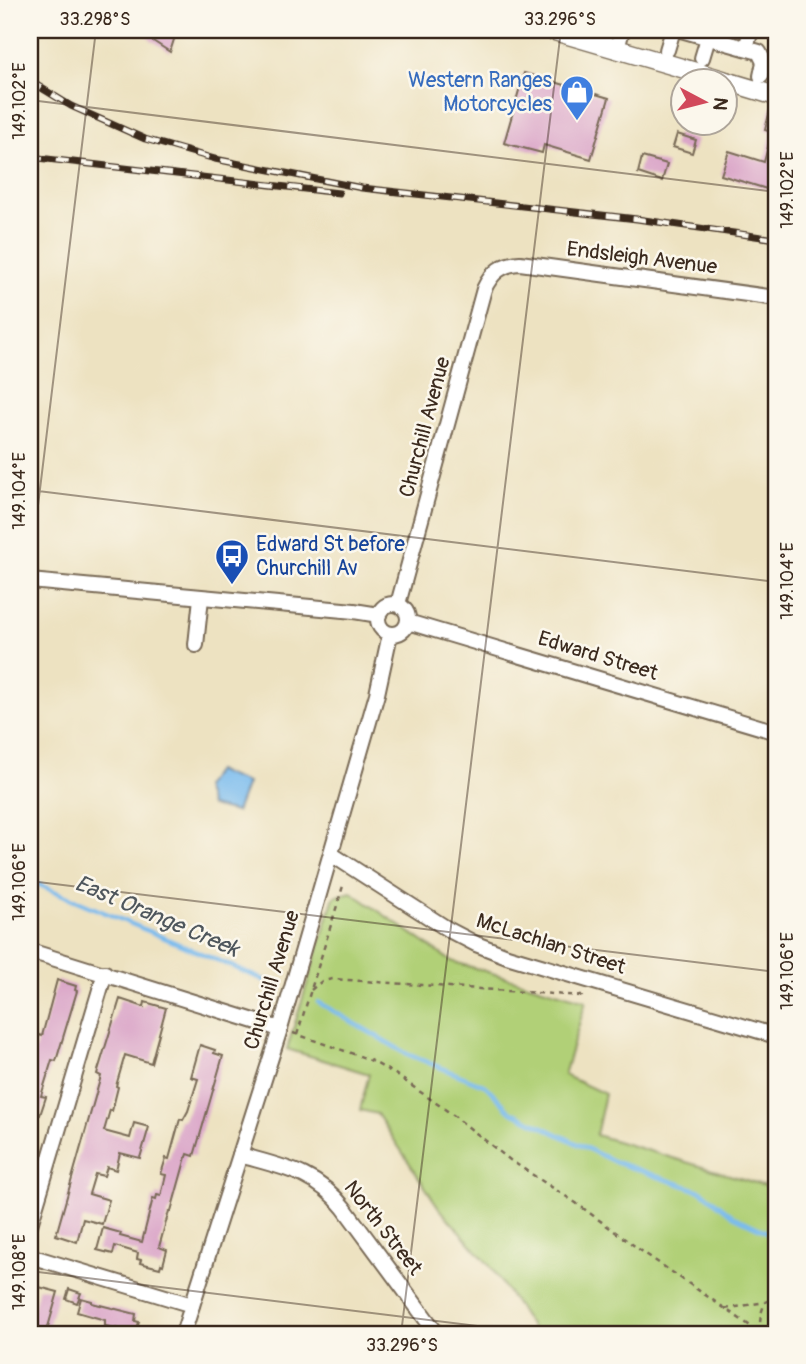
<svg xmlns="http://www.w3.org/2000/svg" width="806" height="1364" viewBox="0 0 806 1364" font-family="Pangolin,sans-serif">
  <rect width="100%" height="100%" fill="#fbf7ec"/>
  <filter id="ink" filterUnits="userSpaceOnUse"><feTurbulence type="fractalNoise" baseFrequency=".0143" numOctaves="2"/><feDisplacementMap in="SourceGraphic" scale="14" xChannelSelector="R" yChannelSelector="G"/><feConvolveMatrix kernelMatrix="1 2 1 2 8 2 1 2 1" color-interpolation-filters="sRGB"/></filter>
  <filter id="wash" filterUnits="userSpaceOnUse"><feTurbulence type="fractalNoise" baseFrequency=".00686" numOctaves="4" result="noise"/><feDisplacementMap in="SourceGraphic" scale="28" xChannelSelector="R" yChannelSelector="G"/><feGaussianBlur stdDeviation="1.57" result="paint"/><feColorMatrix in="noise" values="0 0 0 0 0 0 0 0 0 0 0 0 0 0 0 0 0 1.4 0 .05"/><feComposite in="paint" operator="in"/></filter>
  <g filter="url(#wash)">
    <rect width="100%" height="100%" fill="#ede2c1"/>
    <path fill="#b1d077" stroke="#767d4a" stroke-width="2" d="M351 892 451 961 586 1001 564 1075 605 1094 596 1135 776 1189V1334H536L490 1266 439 1208 377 1114 360 1110 369 1074 287 1049 334 897Z"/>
    <path fill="#79bbee" stroke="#5a7286" stroke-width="2" d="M216 771 247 783 236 812 210 806 204 787Z"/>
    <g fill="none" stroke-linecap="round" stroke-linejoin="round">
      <g stroke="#79bbee" stroke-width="4.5">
        <path d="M30 881 271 983"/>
        <path d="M318 1002 407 1054 486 1086 510 1111 615 1162 703 1192 733 1216 769 1233 776 1251 775 1266 776 1273"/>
      </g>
    </g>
    <g id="blocks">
      <g fill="#daa5c8">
        <path d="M136 30H177L170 52Z"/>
        <path d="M524 73 609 98 591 159 544 145 542 153 504 143Z"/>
        <path d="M771 106 776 107V176L774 175 770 190 721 175 729 151 764 162 772 132 765 130Z"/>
        <path d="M677 134 696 140 692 153 673 147Z"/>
        <path d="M642 157 667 164 662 181 638 173Z"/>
        <path d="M57 980 76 986 75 990 77 991 56 1061 52 1060 41 1096 46 1097 40 1115 36 1114 33 1125H30V1070L39 1035 42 1036Z"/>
        <path d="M120 999 144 1007 145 1002 166 1008 151 1063 125 1055 116 1086 118 1087 112 1111 110 1110 104 1131 130 1138 134 1123 149 1127 140 1158 120 1153 116 1170 107 1167 104 1176 95 1174 89 1194 109 1200 102 1224 83 1219 77 1242 56 1235 101 1076 97 1074Z"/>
        <path d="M200 1045 215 1050 214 1053 223 1056 194 1156 188 1154 187 1157H186L171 1211H169L159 1247 167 1250 163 1265 161 1264 160 1268 140 1263 141 1260 137 1259 138 1253 115 1246 113 1254 97 1250 103 1228 121 1233 120 1236 142 1242 153 1198 156 1199 157 1195 161 1196 166 1175 161 1174 166 1158 169 1159 180 1119 183 1120 188 1111 198 1079 191 1077Z"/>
        <path d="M39 1287 58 1292 46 1334 30 1330V1315L32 1316Z"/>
        <path d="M69 1289 81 1293 77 1303 66 1299Z"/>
        <path d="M81 1298 92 1301V1303L136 1314 135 1321 139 1322 136 1332 131 1331 130 1334H129L117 1331 118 1329 105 1326V1320L77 1312Z"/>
      </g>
    </g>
  </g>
  <g filter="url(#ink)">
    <use href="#blocks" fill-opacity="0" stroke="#796a57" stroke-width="2"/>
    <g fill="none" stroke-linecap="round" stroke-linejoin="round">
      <g stroke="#796a57" stroke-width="18">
        <g id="minor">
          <path d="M681 30 759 52 764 62 761 76"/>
          <path d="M746 48 751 30"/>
          <path d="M617 49 622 30"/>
          <path d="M667 50 673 30"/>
          <path d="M702 58 708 38"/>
          <path d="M30 581 354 611 379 615"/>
          <circle cx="393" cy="619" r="15"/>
          <path d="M398 604 484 289C492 272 502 264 520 263L776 298"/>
          <path d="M408 622 776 732"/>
          <path d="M196 645 201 598"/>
          <path d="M331 854 449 930 476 944 507 956 776 1036"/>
          <path d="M30 951 280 1029"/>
          <path d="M240 1155C282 1167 316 1172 344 1208L437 1334"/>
          <path d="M30 1225 105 973"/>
          <path d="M30 1256 192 1305"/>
          <path d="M183 1334 280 1029 377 694 390 634"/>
        </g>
      </g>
      <g stroke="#796a57" stroke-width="21">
        <g id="major">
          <path d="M551 30 723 80"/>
          <path d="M726 81 776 96"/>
        </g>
      </g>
      <g stroke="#796a57" stroke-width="2.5" stroke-dasharray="5 5" stroke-linecap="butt">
        <path d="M311 990 322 981 333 979 582 996 583 992"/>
        <path d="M293 1033 368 1059 395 1074 453 1115 510 1160 576 1203 640 1250 762 1334"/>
        <path d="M297 1035 343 886"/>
        <path d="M725 1309 765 1302 776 1298"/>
        <path d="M759 1332 761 1314 765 1302"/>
      </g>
      <use href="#minor" stroke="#fff" stroke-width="14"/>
      <use href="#major" stroke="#fff" stroke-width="18"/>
      <g stroke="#3b2a1e" stroke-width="7">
        <g id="rail">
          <path d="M30 81 71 106 145 139 215 159 255 167 362 188 637 219 776 239"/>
          <path d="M30 157 339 193"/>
        </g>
      </g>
      <use href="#rail" stroke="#fbf7ec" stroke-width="4.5" stroke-dasharray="13" stroke-linecap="butt"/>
    </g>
  </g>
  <path fill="none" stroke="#3b2a1e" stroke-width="2" stroke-opacity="0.45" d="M30 100 776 192M30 490 776 582M30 571 96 30M30 881 776 972M30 1271 542 1334M401 1334 561 30"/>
  <defs>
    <g id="shop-pin" transform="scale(1.75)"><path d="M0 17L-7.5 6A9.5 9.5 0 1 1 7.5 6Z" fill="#3f7fe0" stroke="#fbf7ec"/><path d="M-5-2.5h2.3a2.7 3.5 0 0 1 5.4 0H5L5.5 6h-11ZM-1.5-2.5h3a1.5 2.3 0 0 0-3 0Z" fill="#fff"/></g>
    <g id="bus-pin" transform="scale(1.75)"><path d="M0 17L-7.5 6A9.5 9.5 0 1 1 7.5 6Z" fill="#1a4fb4" stroke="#fbf7ec"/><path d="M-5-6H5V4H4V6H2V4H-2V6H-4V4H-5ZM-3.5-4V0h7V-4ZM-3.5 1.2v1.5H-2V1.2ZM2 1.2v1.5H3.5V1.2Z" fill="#fff"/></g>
  </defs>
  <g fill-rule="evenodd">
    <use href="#shop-pin" x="577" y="92"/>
    <use href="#bus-pin" x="232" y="556"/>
  </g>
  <g text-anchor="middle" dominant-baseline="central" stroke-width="5" stroke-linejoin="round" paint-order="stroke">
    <g font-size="21" fill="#366cbe" stroke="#fbf7ec" text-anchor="end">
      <text x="552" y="80">Western Ranges<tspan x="552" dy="24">Motorcycles</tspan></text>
    </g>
    <g font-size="21" fill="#3b2a1e" stroke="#fbf7ec">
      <text transform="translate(642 258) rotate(7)">Endsleigh Avenue</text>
      <text transform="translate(425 427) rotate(-75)">Churchill Avenue</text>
      <text transform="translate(598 656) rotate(17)">Edward Street</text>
      <text transform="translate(551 944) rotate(18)">McLachlan Street</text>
      <text transform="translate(272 980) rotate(-73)">Churchill Avenue</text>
      <text transform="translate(383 1228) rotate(52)">North Street</text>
    </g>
    <g font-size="21" fill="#164399" stroke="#fbf7ec" text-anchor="start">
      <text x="256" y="544">Edward St before<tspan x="256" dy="24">Churchill Av</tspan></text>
    </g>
    <g font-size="23" font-style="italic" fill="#4e565c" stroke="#fbf7ec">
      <text transform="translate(157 916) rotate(23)">East Orange Creek</text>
    </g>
  </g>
  <rect width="806" height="1364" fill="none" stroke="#fbf7ec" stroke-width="77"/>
  <g transform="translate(704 102) rotate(97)"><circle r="33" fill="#fbf7ec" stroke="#aea59a" stroke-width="2"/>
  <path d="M0-5L12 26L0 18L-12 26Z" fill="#d1495b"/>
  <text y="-10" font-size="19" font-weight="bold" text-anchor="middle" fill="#3b2a1e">N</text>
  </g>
  <rect x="38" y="38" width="730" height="1288" fill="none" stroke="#3b2a1e" stroke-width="2.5"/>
  <g font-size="18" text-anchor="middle" fill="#3b2a1e">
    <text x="95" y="25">33.298°S</text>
    <text x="560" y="25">33.296°S</text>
    <text transform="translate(19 101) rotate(-90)" y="6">149.102°E</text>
    <text transform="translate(787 190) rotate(-90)" y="6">149.102°E</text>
    <text transform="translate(19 491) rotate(-90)" y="6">149.104°E</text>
    <text transform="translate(787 581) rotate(-90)" y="6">149.104°E</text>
    <text transform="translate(19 882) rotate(-90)" y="6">149.106°E</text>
    <text transform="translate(787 971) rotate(-90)" y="6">149.106°E</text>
    <text transform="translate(19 1272) rotate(-90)" y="6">149.108°E</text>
    <text x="402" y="1351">33.296°S</text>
  </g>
</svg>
